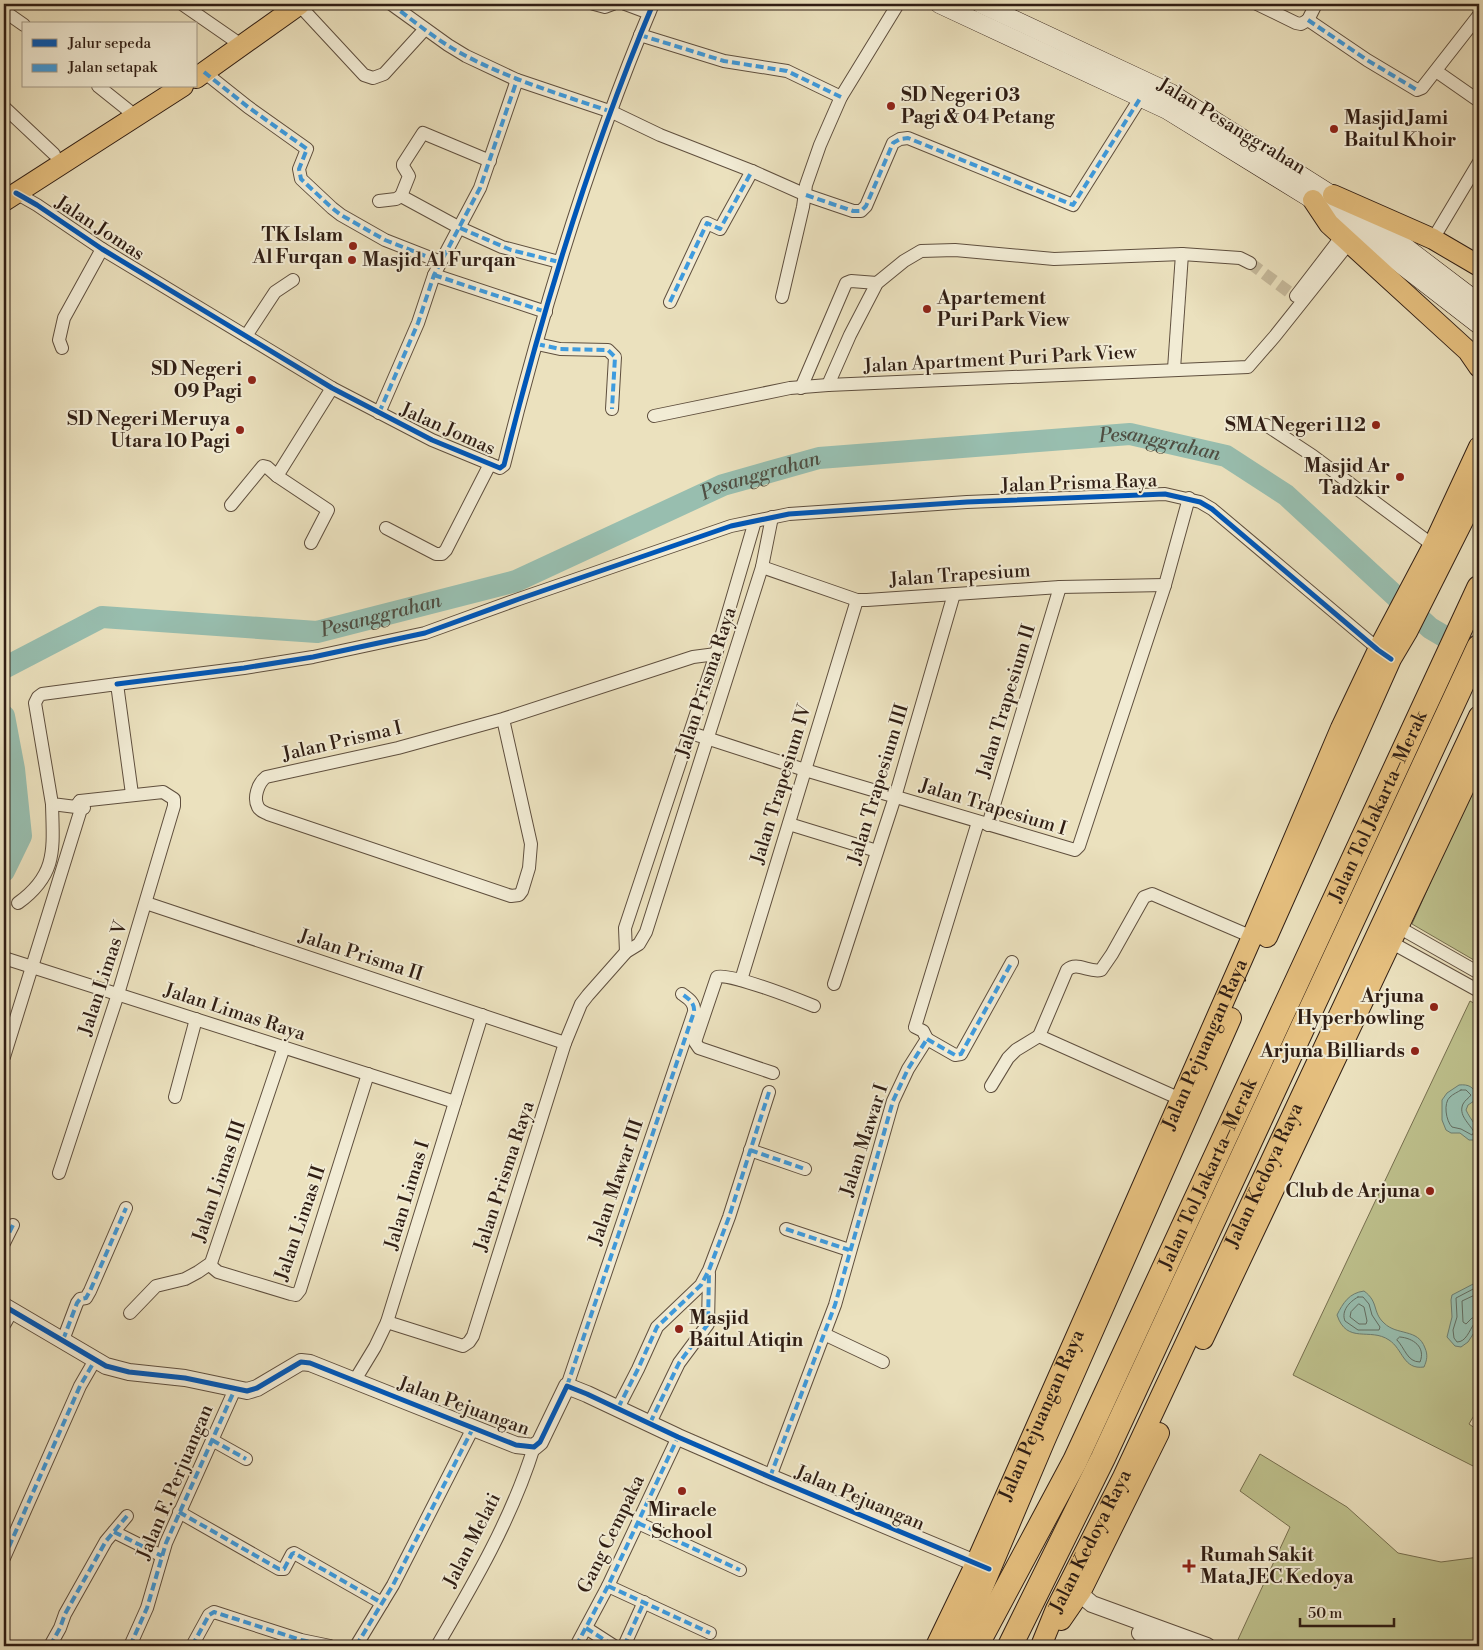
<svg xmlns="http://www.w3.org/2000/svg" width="1483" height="1650" viewBox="0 0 1483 1650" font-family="'Libre Bodoni',serif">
  <rect width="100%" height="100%" fill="#ebe1be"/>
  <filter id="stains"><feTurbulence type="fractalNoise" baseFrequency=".004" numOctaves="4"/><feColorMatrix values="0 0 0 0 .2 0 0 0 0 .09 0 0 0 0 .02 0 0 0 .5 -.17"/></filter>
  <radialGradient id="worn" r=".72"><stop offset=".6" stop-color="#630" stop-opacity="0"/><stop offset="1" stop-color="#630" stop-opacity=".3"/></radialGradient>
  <g fill="#bec18d" stroke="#777050">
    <path d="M1479 773V963L1412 924Z"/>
    <path d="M1470 1001 1479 1006V1407L1469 1424 1479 1431V1469L1293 1375Z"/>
    <path d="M1260 1454 1347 1507 1398 1553 1441 1562 1479 1557V1646H1235L1290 1527 1240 1491Z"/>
  </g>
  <g fill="#98beaf" stroke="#6e7e71">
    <path d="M1459 1085C1469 1084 1473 1087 1477 1095V1099L1468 1105 1466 1110C1471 1121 1478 1125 1478 1137L1476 1140H1469L1460 1133H1451L1446 1130 1442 1120V1100L1447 1093Z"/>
    <path d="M1479 1276V1325L1468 1342 1461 1347 1455 1346 1447 1337 1452 1317 1451 1300 1452 1295 1477 1282Z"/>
    <path d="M1364 1291C1379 1302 1372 1312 1384 1323 1397 1336 1418 1328 1425 1348 1428 1355 1427 1360 1424 1367 1403 1370 1403 1349 1389 1340 1370 1327 1347 1345 1337 1315 1343 1303 1349 1293 1364 1291Z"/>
  </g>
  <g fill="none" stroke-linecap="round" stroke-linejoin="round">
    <g stroke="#646e62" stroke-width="1">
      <path d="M1461 1090H1466L1471 1095C1469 1098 1465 1100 1463 1104 1458 1115 1469 1123 1474 1132L1472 1135 1461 1129 1452 1127C1446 1121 1443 1103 1450 1097 1453 1094 1458 1092 1461 1090Z"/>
      <path d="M1479 1286 1456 1298 1457 1317 1453 1330 1454 1338 1457 1342C1466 1342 1469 1331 1474 1324L1479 1323"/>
      <path d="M1479 1293 1462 1301 1463 1322 1466 1324 1472 1318 1479 1317"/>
      <path d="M1358 1297H1363L1369 1304 1372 1315 1380 1327 1379 1330H1358L1345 1321C1341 1311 1349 1302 1358 1297Z"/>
      <path d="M1359 1304 1364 1307 1367 1321 1366 1324H1359L1350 1317 1351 1312Z"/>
      <path d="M1400 1337C1413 1338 1426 1347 1420 1362 1407 1362 1405 1348 1397 1340Z"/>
    </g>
    <g stroke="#98beaf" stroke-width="22">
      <path id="s1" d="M4 668 102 617 317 632 516 581 723 485 819 458 1130 434 1226 456 1286 495 1430 628 1479 657"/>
      <path d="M4 716 14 769 21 836 4 871"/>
    </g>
    <path stroke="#c6ba9c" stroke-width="12" stroke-dasharray="12 6" stroke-linecap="butt" d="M1250 263 1293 295"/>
    <g stroke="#5f4f3e" stroke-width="14">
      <g id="minor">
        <path d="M182 4 234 40"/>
        <path d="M391 4 448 45 466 56 517 80 612 112 660 135 752 171 806 195 853 211H861L866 206 893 143 900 139 908 138 1073 205 1141 97"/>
        <path d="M594 4 605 7 613 4"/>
        <path d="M625 4 649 13"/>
        <path d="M1257 4 1296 23 1301 24 1308 20"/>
        <path d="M299 5 364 75 373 78 384 74 425 29"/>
        <path d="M4 11 24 25"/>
        <path d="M1308 20 1367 60 1417 90 1422 88 1479 15"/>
        <path d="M1308 20 1316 4"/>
        <path d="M640 35 724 61 787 71 841 97"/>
        <path d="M1436 71 1479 101"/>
        <path d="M204 72 248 107 307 149 299 169 301 179 332 208 341 215 385 240 441 262"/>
        <path d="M98 86 128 110"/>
        <path d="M4 107 54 154"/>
        <path d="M16 193 37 205 102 249 332 388 432 440 500 468 504 465C543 308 590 153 653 4"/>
        <path d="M401 196 409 176 403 166V164L423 133 490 161"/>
        <path d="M379 201 396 199 401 196 460 228 502 247 559 262"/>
        <path d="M1433 239 1479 162"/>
        <path d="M434 275 546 312"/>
        <path d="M1296 296 1342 236"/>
        <path d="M782 297 803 207 806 185 820 145 841 97 898 4"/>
        <path d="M670 302 707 223 720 229 752 171"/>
        <path d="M246 336 275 292 293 280"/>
        <path d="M537 344 560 349 608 350 615 357 612 409"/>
        <path d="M62 348 59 340 64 318 102 249"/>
        <path d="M1174 369 1182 254"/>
        <path d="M828 385 850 335 877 283 904 261 921 251 955 250 1054 259 1182 254 1240 258 1250 263"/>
        <path d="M801 388 846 283 851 281 877 283"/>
        <path d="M379 413 418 323 434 275 480 188 517 80"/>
        <path d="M654 416 790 388 828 385 1248 367 1275 336 1349 243"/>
        <path d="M1266 425 1313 456 1438 549"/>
        <path d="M277 476 328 510 311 543"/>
        <path d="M231 505 263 466 267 467 277 476 332 388"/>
        <path d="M386 528 436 554H442L446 550 490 464"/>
        <path d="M762 567 857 600H867L1060 587 1165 585"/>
        <path d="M117 684 244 668 313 657 425 633 519 599 731 526 789 514 967 502 1165 494 1200 502 1212 509 1383 653"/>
        <path d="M503 719 531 844 529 868 522 891 519 895 511 896 268 814C264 812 260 811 258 807 253 798 258 783 266 777L398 748 503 719 693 657 716 654"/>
        <path d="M691 733 805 770 1075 850 1079 846 1165 585 1189 498"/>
        <path d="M84 808 52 804 35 703 38 697 42 694 117 684 132 794"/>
        <path d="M789 824 877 851"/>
        <path d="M988 825 1060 587"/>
        <path d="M18 903C58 874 53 848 52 804"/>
        <path d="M146 903 565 1043"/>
        <path d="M1393 924 1479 973"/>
        <path d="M1385 939 1479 991"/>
        <path d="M626 952 625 928 716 654 755 521"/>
        <path d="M4 958 455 1102"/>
        <path d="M741 980 857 600"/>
        <path d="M834 984 895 797 954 594"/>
        <path d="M927 1039 923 1031 915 1027 978 822"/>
        <path d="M927 1039 955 1055 961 1054 1012 962"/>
        <path d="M4 1057 81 809 80 801"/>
        <path d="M773 1073 699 1048 695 1042 717 977C728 972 799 1000 814 1006"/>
        <path d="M991 1086 1008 1058 1016 1050 1039 1036"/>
        <path d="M175 1097 196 1019"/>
        <path d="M1187 1102 1039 1036 1067 970C1077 961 1089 973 1101 970L1112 954 1144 897 1152 894 1257 939"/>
        <path d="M750 1150 805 1169"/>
        <path d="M59 1173 118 994 174 806V799L163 792 80 801 76 806"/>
        <path d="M786 1229 849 1250"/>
        <path d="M4 1243 13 1225"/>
        <path d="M211 1263 212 1267 218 1272 291 1294 296 1295 300 1290 368 1074"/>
        <path d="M130 1313 156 1286 185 1279 198 1272 211 1263 284 1047"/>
        <path d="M387 1322 463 1346 469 1342 473 1336 565 1043 581 1004 588 995 626 952 639 944 646 932 762 567 772 517"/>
        <path d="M4 1325 12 1311"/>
        <path d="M824 1334 883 1362"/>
        <path d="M63 1340 77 1303 80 1299 86 1298 90 1291 126 1208"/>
        <path d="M355 1380 375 1347 387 1322 482 1015"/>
        <path d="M567 1386 694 1012C695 1003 689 999 682 994"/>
        <path d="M618 1408 638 1369 657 1327 701 1285 709 1270 729 1217 769 1092"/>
        <path d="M650 1423 679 1363 708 1324 709 1274"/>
        <path d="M212 1440 246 1459"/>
        <path d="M770 1477 835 1305 893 1101 908 1069 927 1039"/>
        <path d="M179 1512 279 1569H284L292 1554 294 1553 382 1603"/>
        <path d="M638 1523 740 1570"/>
        <path d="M114 1532 162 1556"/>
        <path d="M4 1558 80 1386 95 1360"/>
        <path d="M608 1586 710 1633"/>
        <path d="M586 1628 614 1646"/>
        <path d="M50 1646 60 1628 65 1614 106 1541 127 1516"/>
        <path d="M130 1646 147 1608 166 1543 235 1389"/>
        <path d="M192 1646 209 1615 214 1612 301 1640 330 1646"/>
        <path d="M356 1646 393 1585 473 1428"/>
        <path d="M437 1646C474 1583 512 1518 534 1447"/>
        <path d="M576 1646 608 1586 678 1437"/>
        <path d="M624 1646 644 1602"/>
      </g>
    </g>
    <g stroke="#5f4f3e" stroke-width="18">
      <g id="tertiary">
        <path d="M4 1306 106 1366 129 1372 185 1378 247 1391 257 1388 301 1362 310 1363 516 1445 534 1447 540 1442 567 1386 587 1394 678 1437 770 1477 987 1568"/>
        <path d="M1080 1594 1092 1604 1207 1646"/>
        <path d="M1140 1633 1175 1646"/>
      </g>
    </g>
    <g stroke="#301e14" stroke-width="19">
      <g id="secondary">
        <path d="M939 4 1167 110 1313 200 1354 228 1479 325"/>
        <path d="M981 4 1171 93 1362 214 1479 303"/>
      </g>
    </g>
    <g stroke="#301e14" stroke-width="22">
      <g id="primary">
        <path d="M196 78 300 4"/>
        <path d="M1333 195 1433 239 1479 266"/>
        <path d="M1313 200 1329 224 1468 351 1479 367"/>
        <path d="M4 201 183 86"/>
        <path d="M1267 937 1391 659 1407 632 1479 489"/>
        <path d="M1203 1339 1479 756"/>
        <path d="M1061 1620 1081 1591 1159 1433"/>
        <path id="s2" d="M936 1646 976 1563 1106 1269 1252 937 1341 728 1378 650 1433 546 1479 447"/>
        <path d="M954 1646 979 1596 1045 1440 1231 1018"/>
        <path id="s3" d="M1041 1646 1056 1609 1123 1477 1479 716"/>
      </g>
    </g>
    <g stroke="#301e14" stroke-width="26">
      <g id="motorway">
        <path id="s4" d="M976 1646 1075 1461 1479 588"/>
        <path d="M1010 1646 1103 1458 1479 647"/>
      </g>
    </g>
    <use href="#minor" stroke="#f2ecd5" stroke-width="12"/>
    <use href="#tertiary" stroke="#f2ecd5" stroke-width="16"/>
    <use href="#secondary" stroke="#f2ecd5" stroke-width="18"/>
    <use href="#primary" stroke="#e6c07f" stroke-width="20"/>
    <use href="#motorway" stroke="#e6c07f" stroke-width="24"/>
    <g stroke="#3e9bde" stroke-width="4" stroke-dasharray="8 4" stroke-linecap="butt">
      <path d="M391 4C415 22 439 42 466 56 512 80 562 95 612 112"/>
      <path d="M1308 20 1367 60 1417 90"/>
      <path d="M640 35 724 61 787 71 841 97"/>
      <path d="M204 72 248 107 307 149 299 169 301 179 332 208 341 215 385 240 441 262"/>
      <path d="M806 195 853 211H861L866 206 893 143 900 139 908 138 1073 205 1141 97"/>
      <path d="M460 228 511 250 559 262"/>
      <path d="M434 275 546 312"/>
      <path d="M670 302 707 223 720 229 752 171"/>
      <path d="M537 344 560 349 608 350 615 357 612 409"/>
      <path d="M379 413 418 323 434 275 480 188 517 80"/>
      <path d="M927 1039 955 1055 961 1054 1012 962"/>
      <path d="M750 1150 805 1169"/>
      <path d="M786 1229 849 1250"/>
      <path d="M4 1243 13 1225"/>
      <path d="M63 1340 77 1303 80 1299 86 1298 90 1291 126 1208"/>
      <path d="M567 1386 694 1012C695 1003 689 999 682 994"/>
      <path d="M618 1408 638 1369 657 1327 701 1285 709 1270 729 1217 769 1092"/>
      <path d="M650 1423 679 1363 708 1324 709 1272"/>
      <path d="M212 1440 246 1459"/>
      <path d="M770 1477 835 1305 893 1101 908 1069 927 1039"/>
      <path d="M179 1512 279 1569H284L292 1554 294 1553 382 1603"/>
      <path d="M638 1523 740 1570"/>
      <path d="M114 1532 162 1556"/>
      <path d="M4 1558 80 1386 95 1360"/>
      <path d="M608 1586 710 1633"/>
      <path d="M586 1628 614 1646"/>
      <path d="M50 1646 60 1628 65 1614 106 1541 127 1516"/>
      <path d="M130 1646 147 1608 166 1543 235 1389"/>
      <path d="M192 1646 209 1615 214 1612 301 1640 330 1646"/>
      <path d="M356 1646 393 1585 473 1428"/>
      <path d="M576 1646 608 1586 678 1437"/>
      <path d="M624 1646 644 1602"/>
    </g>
    <g stroke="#f2ecd5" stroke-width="8">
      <g id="cycleway">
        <path d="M16 193 37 205 102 249 332 388 432 440 500 468 504 465C543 308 590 153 653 4"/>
        <path d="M117 684 244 668 313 657 425 633 519 599 731 526 789 514 967 502 1165 494 1200 502 1212 509 1378 650 1391 659"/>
        <path d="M4 1306 106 1366 129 1372 185 1378 247 1391 257 1388 301 1362 310 1363 516 1445 534 1447 540 1442 567 1386 587 1394 678 1437 770 1477 989 1569"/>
      </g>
    </g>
    <use href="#cycleway" stroke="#0057b8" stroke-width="5"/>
  </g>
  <g fill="#8f2418" stroke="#f2ecd5" stroke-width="2">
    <circle cx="891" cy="106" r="5"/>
    <circle cx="1334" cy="129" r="5"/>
    <circle cx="353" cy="246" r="5"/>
    <circle cx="352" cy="260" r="5"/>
    <circle cx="927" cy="309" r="5"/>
    <circle cx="252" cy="380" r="5"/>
    <circle cx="1376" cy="425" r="5"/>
    <circle cx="240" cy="430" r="5"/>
    <circle cx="1400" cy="477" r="5"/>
    <circle cx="1434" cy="1007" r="5"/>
    <circle cx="1415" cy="1051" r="5"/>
    <circle cx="1430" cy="1191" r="5"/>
    <circle cx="679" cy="1329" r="5"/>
    <circle cx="682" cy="1491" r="5"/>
    <path d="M1186.5 1558.5h5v5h5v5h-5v5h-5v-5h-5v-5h5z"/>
  </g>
  <g text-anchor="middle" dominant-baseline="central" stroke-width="4" stroke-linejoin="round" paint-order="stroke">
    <g font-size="19" font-weight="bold" fill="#301e14" stroke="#f2ecd5" text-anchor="end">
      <text x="901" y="95" text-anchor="start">SD Negeri 03<tspan x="901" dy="22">Pagi &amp; 04 Petang</tspan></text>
      <text x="1344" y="118" text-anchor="start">Masjid Jami<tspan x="1344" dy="22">Baitul Khoir</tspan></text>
      <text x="343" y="235">TK Islam<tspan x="343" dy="22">Al Furqan</tspan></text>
      <text x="362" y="260" text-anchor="start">Masjid Al Furqan</text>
      <text x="937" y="298" text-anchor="start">Apartement<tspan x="937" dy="22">Puri Park View</tspan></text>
      <text x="242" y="369">SD Negeri<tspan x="242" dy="22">09 Pagi</tspan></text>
      <text x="230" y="419">SD Negeri Meruya<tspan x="230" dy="22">Utara 10 Pagi</tspan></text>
      <text x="1366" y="425">SMA Negeri 112</text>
      <text x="1390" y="466">Masjid Ar<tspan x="1390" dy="22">Tadzkir</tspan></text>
      <text x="1424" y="996">Arjuna<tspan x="1424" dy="22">Hyperbowling</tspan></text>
      <text x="1405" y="1051">Arjuna Billiards</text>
      <text x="1420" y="1191">Club de Arjuna</text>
      <text x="689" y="1318" text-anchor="start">Masjid<tspan x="689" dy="22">Baitul Atiqin</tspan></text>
      <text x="682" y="1510" text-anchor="middle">Miracle<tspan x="682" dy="22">School</tspan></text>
      <text x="1200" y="1555" text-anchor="start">Rumah Sakit<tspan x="1200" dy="22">Mata JEC Kedoya</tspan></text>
    </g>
    <g font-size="19" fill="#301e14" stroke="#f2ecd5">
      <text transform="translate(1232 126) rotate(31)">Jalan Pesanggrahan</text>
      <text transform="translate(100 228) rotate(33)">Jalan Jomas</text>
      <text transform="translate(1000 359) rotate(-3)">Jalan Apartment Puri Park View</text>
      <text transform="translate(448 429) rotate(24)">Jalan Jomas</text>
      <text transform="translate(1079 483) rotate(-2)">Jalan Prisma Raya</text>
      <text transform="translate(960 575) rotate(-4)">Jalan Trapesium</text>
      <text transform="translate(706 682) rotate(-72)">Jalan Prisma Raya</text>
      <text transform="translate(1006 701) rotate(-73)">Jalan Trapesium II</text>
      <text transform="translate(342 741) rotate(-13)">Jalan Prisma I</text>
      <text transform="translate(781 784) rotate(-73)">Jalan Trapesium IV</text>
      <text transform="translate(878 784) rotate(-73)">Jalan Trapesium III</text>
      <text transform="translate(993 807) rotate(17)">Jalan Trapesium I</text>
      <text stroke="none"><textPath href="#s4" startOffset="931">Jalan Tol Jakarta–Merak</textPath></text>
      <text transform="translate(361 955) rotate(18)">Jalan Prisma II</text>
      <text transform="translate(103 978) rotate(-72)">Jalan Limas V</text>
      <text transform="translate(235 1012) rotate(18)">Jalan Limas Raya</text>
      <text stroke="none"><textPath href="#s2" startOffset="659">Jalan Pejuangan Raya</textPath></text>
      <text transform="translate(864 1140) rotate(-72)">Jalan Mawar I</text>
      <text stroke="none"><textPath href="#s4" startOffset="526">Jalan Tol Jakarta–Merak</textPath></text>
      <text stroke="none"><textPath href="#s3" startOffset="521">Jalan Kedoya Raya</textPath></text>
      <text transform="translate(504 1176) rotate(-72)">Jalan Prisma Raya</text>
      <text transform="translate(219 1181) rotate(-71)">Jalan Limas III</text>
      <text transform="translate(616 1182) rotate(-71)">Jalan Mawar III</text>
      <text transform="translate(407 1195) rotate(-73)">Jalan Limas I</text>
      <text transform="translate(300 1223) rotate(-71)">Jalan Limas II</text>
      <text transform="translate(464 1406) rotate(20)">Jalan Pejuangan</text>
      <text stroke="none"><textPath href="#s2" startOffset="254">Jalan Pejuangan Raya</textPath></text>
      <text transform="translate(175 1482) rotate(-67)">Jalan F. Perjuangan</text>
      <text transform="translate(860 1498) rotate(23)">Jalan Pejuangan</text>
      <text transform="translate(611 1534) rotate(-64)">Gang Cempaka</text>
      <text transform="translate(472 1540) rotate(-63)">Jalan Melati</text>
      <text stroke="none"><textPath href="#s3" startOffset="116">Jalan Kedoya Raya</textPath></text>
    </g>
    <g font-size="20" font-style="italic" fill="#4f4e42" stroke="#f2ecd5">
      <text stroke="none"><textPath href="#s1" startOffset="1202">Pesanggrahan</textPath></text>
      <text stroke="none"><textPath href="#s1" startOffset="798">Pesanggrahan</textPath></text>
      <text stroke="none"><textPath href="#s1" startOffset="392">Pesanggrahan</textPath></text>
    </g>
  </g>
  <rect width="1483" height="1650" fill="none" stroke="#ebe1be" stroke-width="20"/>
  <rect x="5" y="5" width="1473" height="1640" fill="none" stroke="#301e14" stroke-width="2.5"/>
  <rect x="10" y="10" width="1463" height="1630" fill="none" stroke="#301e14"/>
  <rect x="22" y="22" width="175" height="65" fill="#f2ecd5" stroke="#a49a88"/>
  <rect x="32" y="39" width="25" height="8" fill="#0057b8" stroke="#a49a88"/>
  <text x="68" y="48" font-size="15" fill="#301e14">Jalur sepeda</text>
  <rect x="32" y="64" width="25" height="8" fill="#3e9bde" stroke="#a49a88"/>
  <text x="68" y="72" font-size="15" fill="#301e14">Jalan setapak</text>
  <path d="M1300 1618v8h94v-8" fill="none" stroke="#301e14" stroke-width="2.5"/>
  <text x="1308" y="1618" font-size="15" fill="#301e14" stroke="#f2ecd5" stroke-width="4" paint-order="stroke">50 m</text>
  <rect width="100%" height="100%" filter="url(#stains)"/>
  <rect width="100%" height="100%" fill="url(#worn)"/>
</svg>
